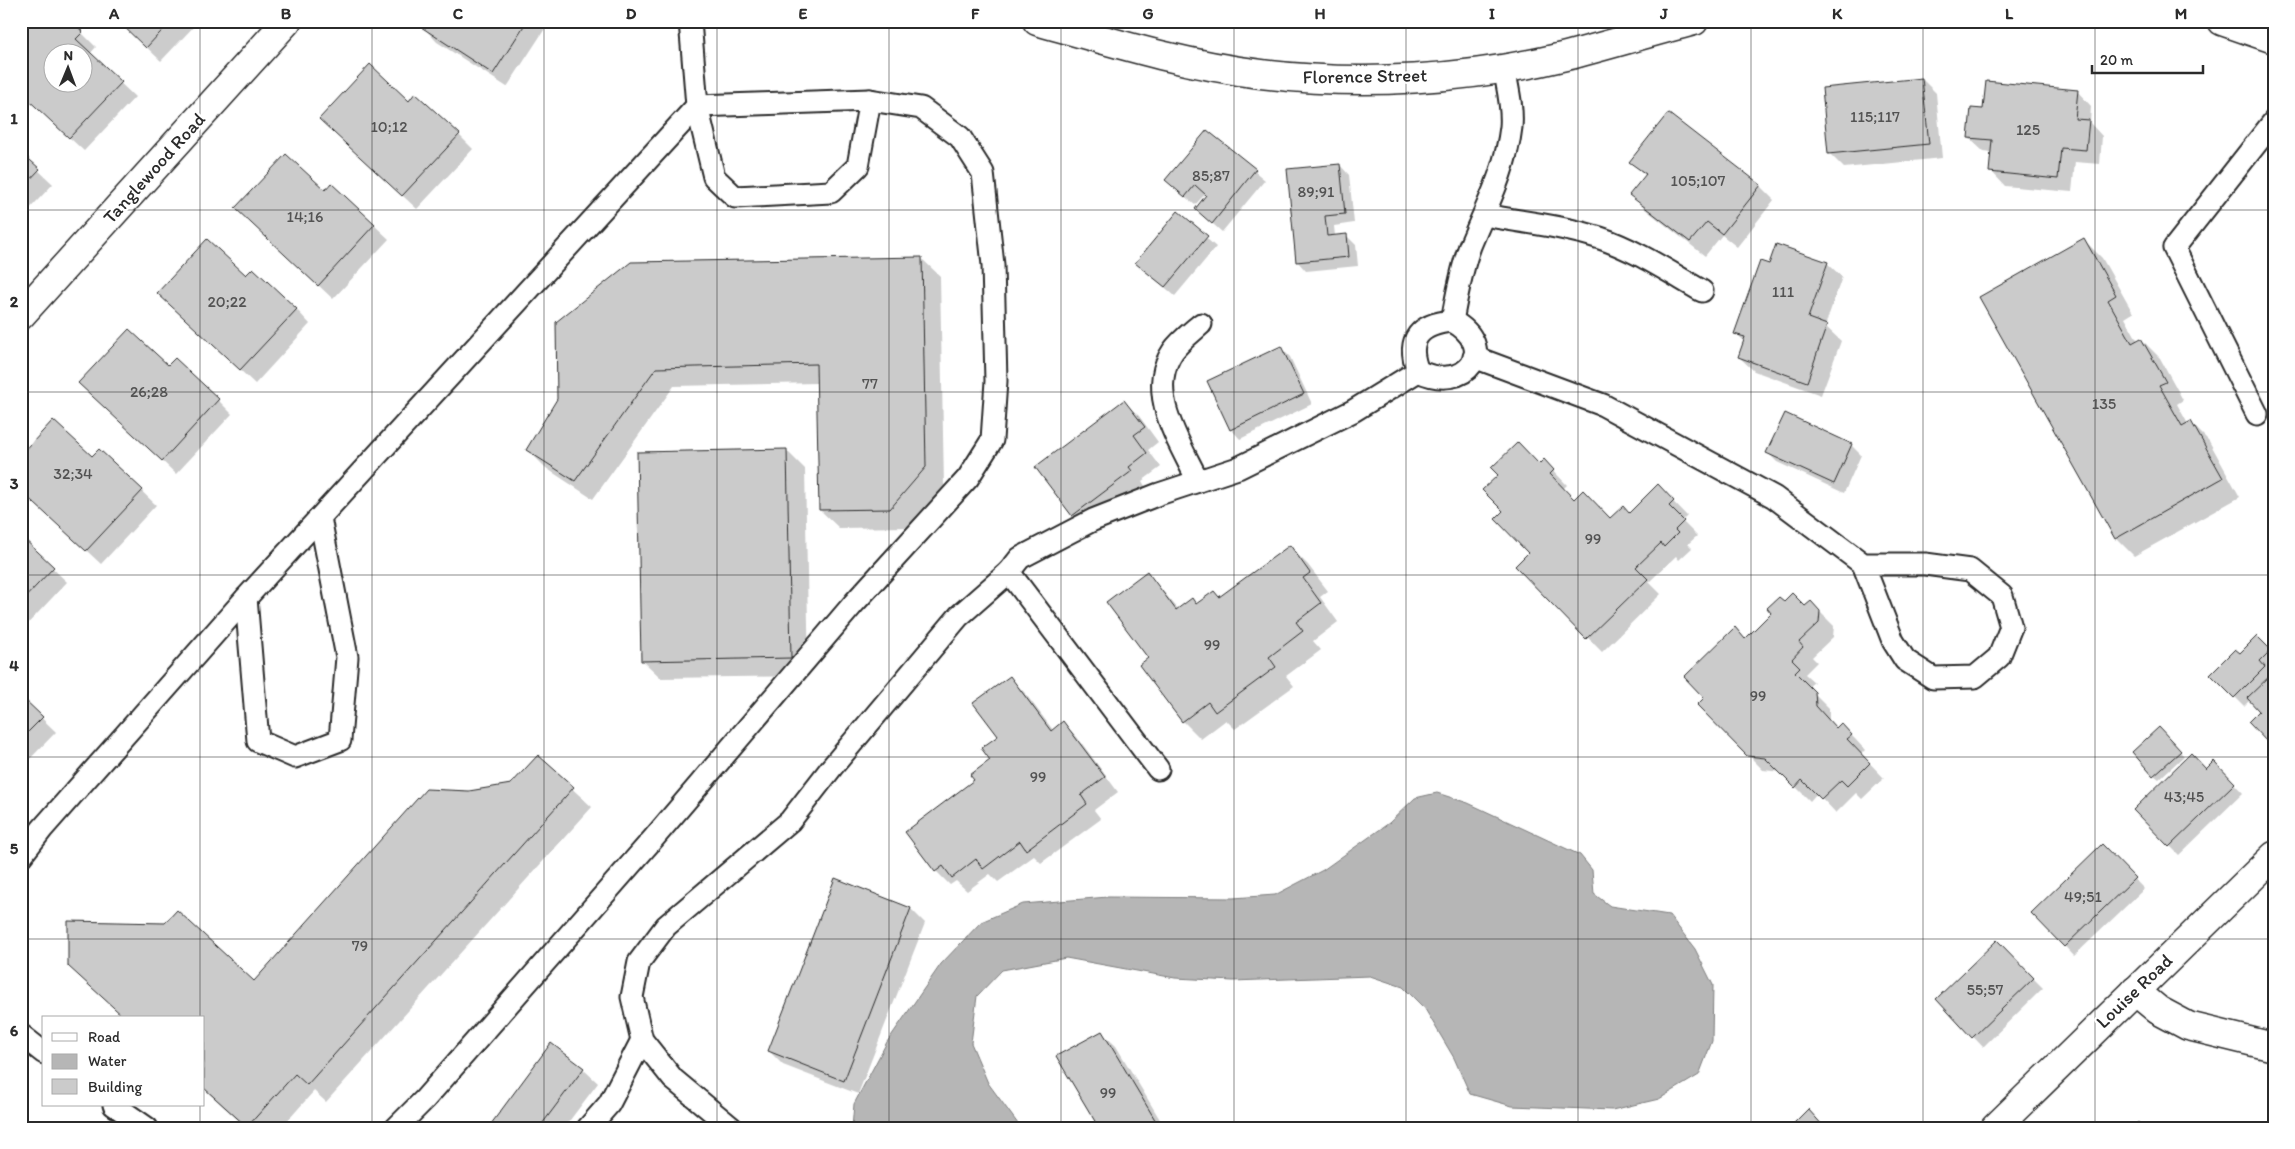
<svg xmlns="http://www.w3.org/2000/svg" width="2295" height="1149" viewBox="0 0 2295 1149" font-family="Itim,sans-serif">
  <rect width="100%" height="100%" fill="#fff"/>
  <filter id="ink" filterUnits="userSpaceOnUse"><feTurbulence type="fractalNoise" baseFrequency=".02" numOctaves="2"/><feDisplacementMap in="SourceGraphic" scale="10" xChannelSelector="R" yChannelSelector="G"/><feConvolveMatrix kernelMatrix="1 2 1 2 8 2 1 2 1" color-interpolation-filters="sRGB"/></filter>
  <g filter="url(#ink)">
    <path fill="#b6b6b6" stroke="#7e7e7e" d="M1437 793 1468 803 1580 855 1592 870 1594 894 1610 906 1669 915 1695 949 1713 985 1712 1041 1699 1075 1659 1099 1612 1110 1512 1106 1470 1094 1454 1058 1425 1009 1403 987 1370 976 1233 981 1175 978 1066 958 1002 970 977 996 971 1043 988 1083 1021 1128H852L854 1104 887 1042 941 964 981 922 1023 904 1108 897 1233 898 1275 895 1323 870 1389 823 1415 798Z"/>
    <g fill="#0003" fill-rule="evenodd">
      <path d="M21 21 82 33 96 47 90 54 135 97 84 151 21 93ZM52 52H82V82H52Z"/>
      <path d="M119 21H199L161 61Z"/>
      <path d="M427 21H550L507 87 437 42 423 27Z"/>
      <path d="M1922 79 1936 93 1942 158 1844 168 1830 154Z"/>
      <path d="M2077 91 2091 106 2090 123 2102 136 2100 164 2075 162 2072 192 2005 186 1991 171 1992 153 1984 152 1969 138 1984 110Z"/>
      <path d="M409 102 459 135 473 149 417 209 335 133Z"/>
      <path d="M1207 132 1265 180 1222 232 1196 209 1207 196 1205 194 1195 205 1177 190Z"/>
      <path d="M21 154 53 184 21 218Z"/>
      <path d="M1631 162 1760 186 1774 200 1737 247 1722 235 1705 256 1645 209 1631 195 1646 176Z"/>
      <path d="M1340 165 1349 175 1354 223 1334 226 1335 236 1346 235 1356 245 1358 266 1306 271 1297 261Z"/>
      <path d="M331 185 389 239 333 299 251 222 325 192Z"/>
      <path d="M1178 213 1216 247 1175 296 1137 263Z"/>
      <path d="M2084 240 2102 258 2133 313 2125 318 2138 341 2141 339 2160 358 2183 400 2177 404 2188 424 2191 423 2209 441 2240 497 2134 556 2116 538Z"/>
      <path d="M921 258 940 276 944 486 909 527 839 528 820 510 818 383 674 386 593 499 546 468 528 450 559 399Z"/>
      <path d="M1827 263 1842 277 1825 326 1841 341 1821 395 1754 371 1739 357 1745 342 1736 333 1770 266Z"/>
      <path d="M246 277 296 309 310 324 255 384 173 307Z"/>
      <path d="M1281 348 1290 357 1312 404 1240 439 1231 429Z"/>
      <path d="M168 367 218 400 232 414 176 474 94 397Z"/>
      <path d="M1124 402 1139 416 1158 442 1148 450 1161 467 1142 481 1145 486 1087 529 1073 515Z"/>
      <path d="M1851 445 1861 455 1844 493 1777 462 1768 453Z"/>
      <path d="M99 450 156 505 101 564 21 490 92 458Z"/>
      <path d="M787 451 805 469 809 676 661 678 642 660Z"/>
      <path d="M1544 461 1567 485 1563 489 1574 501 1611 520 1629 514 1658 486 1687 516 1682 521 1697 536 1688 544 1692 548 1679 560 1676 556 1649 582 1661 594 1602 652 1517 566 1529 553 1539 465Z"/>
      <path d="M21 538 67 582 21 631Z"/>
      <path d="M1290 547 1308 565 1328 591 1320 597 1338 622 1313 641 1321 650 1286 676 1294 686 1235 729 1226 720 1201 739 1183 721 1150 659 1147 573 1179 610 1192 600 1197 605 1214 592 1220 598Z"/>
      <path d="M1784 603 1806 608 1811 603 1834 626 1833 637 1812 657 1817 662 1805 674 1814 682 1808 687 1829 708V722L1837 730 1841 725 1855 739 1865 750 1861 754 1884 778 1862 799 1856 793 1836 813 1817 793 1810 801 1781 772 1763 770 1699 705 1746 640Z"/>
      <path d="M2257 638 2274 655V667L2269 671 2272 675 2274 673V747L2249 722 2261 711 2250 700 2244 706 2212 674 2240 655Z"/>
      <path d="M1009 677 1024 692 1053 730 1063 723 1077 737 1118 792 1094 810 1101 819 1041 863 1034 856 998 882 990 874 967 891 956 881 950 885 936 871 976 780 992 760 1000 737Z"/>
      <path d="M21 698 56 732 21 768Z"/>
      <path d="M2159 729 2184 756 2159 779 2154 775Z"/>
      <path d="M538 757 592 807 326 1102 314 1091 281 1128H247L204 1089V1018H125L69 966 254 983 476 792 512 785Z"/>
      <path d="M2214 763 2243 793 2179 855 2134 810 2206 770Z"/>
      <path d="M2102 846 2144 889 2074 956 2033 913Z"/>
      <path d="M836 880 911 909 925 923 858 1094 783 1065 769 1051Z"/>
      <path d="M1997 942 2043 988 1983 1047 1937 999Z"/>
      <path d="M1101 1032 1116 1046 1165 1128H1101Z"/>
      <path d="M583 1069 598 1083 564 1128H489Z"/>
    </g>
    <g fill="#cbcbcb" stroke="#2b2b2b" fill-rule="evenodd">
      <path d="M21 21H71L83 32 76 39 122 82 69 138 21 93ZM52 52H82V82H52Z"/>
      <path d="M118 21H171L146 48Z"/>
      <path d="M425 21H527L493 74 421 27Z"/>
      <path d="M370 64 409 101 415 93 460 134 402 196 319 119Z"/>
      <path d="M1922 78 1929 144 1828 154 1822 88Z"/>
      <path d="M1986 81 2078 90 2075 119 2089 120 2086 150 2061 148 2058 179 1989 172 1992 140 1968 138 1971 108 1983 109Z"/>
      <path d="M1668 113 1761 185 1722 234 1707 222 1690 242 1629 195 1646 174 1629 162Z"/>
      <path d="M1207 130 1256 169 1212 224 1195 209 1206 195 1195 185 1185 197 1165 180Z"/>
      <path d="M21 152 40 169 21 189Z"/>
      <path d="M286 154 325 190 331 183 375 224 318 286 235 208Z"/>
      <path d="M1340 164 1345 214 1325 216 1327 236 1347 234 1349 257 1296 262 1287 169Z"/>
      <path d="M1178 211 1208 236 1165 287 1135 263Z"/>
      <path d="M2084 238 2116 295 2108 300 2132 343 2141 338 2166 382 2159 385 2182 426 2191 421 2223 478 2115 539 1979 297Z"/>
      <path d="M207 239 246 275 253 268 297 309 240 370 157 293Z"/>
      <path d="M1776 244 1828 262 1808 318 1827 325 1807 382 1738 357 1745 337 1734 334 1760 261 1769 264Z"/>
      <path d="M922 257 926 467 890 509 819 510 816 364 656 368 575 481 526 450 557 399 556 322 631 262Z"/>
      <path d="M129 329 168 365 175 358 219 399 162 461 78 383Z"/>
      <path d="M1281 346 1304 394 1230 430 1207 381Z"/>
      <path d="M1124 400 1145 427 1134 435 1147 453 1129 467 1132 471 1072 516 1035 467Z"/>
      <path d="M1785 413 1852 444 1834 484 1766 453Z"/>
      <path d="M53 420 92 456 99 449 143 490 86 551 21 491V455Z"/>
      <path d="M1518 442 1539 464 1544 459 1554 470 1550 474 1574 499 1583 490 1610 518 1623 506 1629 513 1658 484 1674 501 1669 506 1684 521 1675 530 1678 533 1664 547 1661 543 1636 567 1648 579 1586 639 1515 566 1528 553 1495 519 1503 511 1482 490 1498 475 1491 468Z"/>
      <path d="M787 449 791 658 641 661 637 452Z"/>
      <path d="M21 536 54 567 21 602Z"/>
      <path d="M1290 545 1310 573 1303 578 1321 603 1296 622 1303 631 1269 657 1276 667 1215 712 1208 702 1182 722 1139 665 1148 658 1106 602 1147 571 1176 610 1192 598 1196 604 1214 591 1219 597Z"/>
      <path d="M1792 593 1805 606 1811 601 1820 611 1819 623 1799 642 1803 647 1792 659 1800 667 1795 672 1815 692 1816 706 1836 728 1841 723 1852 735 1847 739 1870 763 1847 786 1841 780 1821 799 1802 780 1795 788 1765 758 1747 756 1697 705 1704 698 1684 677 1735 627 1745 639 1771 613 1767 608 1779 597 1784 601Z"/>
      <path d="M2257 636 2271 650 2260 661 2265 667 2234 698 2210 674 2235 649 2240 653Z"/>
      <path d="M2274 672V739L2269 744 2248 722 2259 711 2247 698Z"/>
      <path d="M1010 676 1051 731 1063 721 1105 777 1081 795 1087 804 1026 850 1020 841 983 869 976 859 952 878 943 866 935 872 905 832 974 780 970 775 990 760 981 748 998 736 973 703Z"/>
      <path d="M21 696 43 717 21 739Z"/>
      <path d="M2159 727 2181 751 2153 776 2132 752Z"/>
      <path d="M2191 753 2206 769 2214 761 2235 783 2169 847 2133 810Z"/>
      <path d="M538 755 574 787 307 1085 295 1074 247 1127 204 1088V1018H125L68 966V921L165 923 177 910 254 981 426 789 469 791 511 784Z"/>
      <path d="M2102 844 2135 878 2064 947 2031 913Z"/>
      <path d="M835 878 911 908 844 1081 768 1051Z"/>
      <path d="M1997 940 2034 978 1972 1038 1936 999Z"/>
      <path d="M1102 1031 1160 1128H1099L1056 1056Z"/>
      <path d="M551 1043 584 1068 539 1128H488Z"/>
      <path d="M1808 1109 1825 1128H1789Z"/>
      <path d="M2138 1122 2143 1128H2132Z"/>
    </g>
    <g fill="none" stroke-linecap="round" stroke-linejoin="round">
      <g stroke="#2b2b2b" stroke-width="25">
        <g id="lane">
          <path d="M690 21 697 106 714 177 735 197 831 192 858 166 870 100"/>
          <path d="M1484 215C1522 222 1563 226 1600 238 1636 250 1669 272 1702 291"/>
          <path d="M1452 321C1457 296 1461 270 1470 246 1486 207 1506 171 1511 127 1513 107 1507 86 1504 67"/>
          <path d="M1452 321C1500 347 1467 394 1418 371 1405 338 1421 324 1452 321Z"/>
          <path d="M1474 357 1603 405 1774 497 1863 564 1893 641 1905 660 1933 678 1975 677 1999 657 2011 627 2002 596 1970 570 1925 564H1863"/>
          <path d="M2257 414 2174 248 2274 121"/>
          <path d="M1198 481C1180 443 1145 392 1173 351 1180 341 1192 332 1201 324"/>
          <path d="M1009 572 1020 558 1093 520 1159 494 1238 468 1353 411 1418 371"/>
          <path d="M246 598 258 741 295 757 340 740 347 657 320 518"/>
          <path d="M21 856 42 829 246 598 697 106 870 100 921 108 960 137 983 173 993 265 996 381 992 440 968 478 855 602 653 839 425 1099 396 1128"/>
          <path d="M21 1035 44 1053"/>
          <path d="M114 1105 147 1128"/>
          <path d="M588 1128 609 1104 642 1040"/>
          <path d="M732 1128 673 1079 642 1040 632 997 639 962 666 926 790 821 832 767 959 616 1009 572 1158 769"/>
        </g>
      </g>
      <g stroke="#2b2b2b" stroke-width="31">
        <g id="street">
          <path d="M21 315 287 21"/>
          <path d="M2135 991 2158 1010 2188 1026 2274 1047"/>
          <path d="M1995 1128 2274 856"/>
        </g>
      </g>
      <g stroke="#2b2b2b" stroke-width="31">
        <g id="secondary">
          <path d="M1037 21C1111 42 1185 65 1261 74 1361 86 1468 80 1566 56 1609 45 1651 32 1694 21"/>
          <path d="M2222 21 2274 39"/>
        </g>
      </g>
      <use href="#lane" stroke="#fff" stroke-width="21"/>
      <use href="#street" stroke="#fff" stroke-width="28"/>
      <use href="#secondary" stroke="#fff" stroke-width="28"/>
    </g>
  </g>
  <path fill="none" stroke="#2b2b2b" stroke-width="1" stroke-opacity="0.55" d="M200 21V1018M372 21V1128M544 21V1128M717 21V1128M889 21V1128M1061 21V1128M1234 21V1128M1406 21V1128M1578 21V1128M1751 21V1128M1923 21V1128M2095 21V1128M21 210H2274M21 392H2274M21 575H2274M21 757H2274M21 939H2274M200 1105V1128"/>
  <g text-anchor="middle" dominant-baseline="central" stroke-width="4.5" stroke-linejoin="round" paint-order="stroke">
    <g font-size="16" fill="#535353">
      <text x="1875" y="116">115;117</text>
      <text x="389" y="126">10;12</text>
      <text x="2028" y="129">125</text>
      <text x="1211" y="175">85;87</text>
      <text x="1698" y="180">105;107</text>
      <text x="1316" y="191">89;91</text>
      <text x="305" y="216">14;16</text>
      <text x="1783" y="291">111</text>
      <text x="227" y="301">20;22</text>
      <text x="870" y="383">77</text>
      <text x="149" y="391">26;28</text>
      <text x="2104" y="403">135</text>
      <text x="73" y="473">32;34</text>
      <text x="1593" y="538">99</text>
      <text x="1212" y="644">99</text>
      <text x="1758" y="695">99</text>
      <text x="1038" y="776">99</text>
      <text x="2184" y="796">43;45</text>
      <text x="2083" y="896">49;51</text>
      <text x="360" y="945">79</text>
      <text x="1985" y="989">55;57</text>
      <text x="1108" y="1092">99</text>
    </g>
    <g font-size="19" fill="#2b2b2b" stroke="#fff">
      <text transform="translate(1365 76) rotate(-1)">Florence Street</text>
      <text transform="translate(154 168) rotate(-48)">Tanglewood Road</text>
      <text transform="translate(2134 991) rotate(-44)">Louise Road</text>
    </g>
  </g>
  <rect width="2295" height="1149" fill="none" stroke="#fff" stroke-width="55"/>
  <rect x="42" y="1016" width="162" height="90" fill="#ffffff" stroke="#aaaaaa"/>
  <rect x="52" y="1033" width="25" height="8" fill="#ffffff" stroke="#aaaaaa"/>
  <text x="88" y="1042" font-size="15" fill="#2b2b2b">Road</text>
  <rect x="52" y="1054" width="25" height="15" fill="#b6b6b6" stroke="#aaaaaa"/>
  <text x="88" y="1066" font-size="15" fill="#2b2b2b">Water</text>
  <rect x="52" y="1079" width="25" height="15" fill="#cbcbcb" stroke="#aaaaaa"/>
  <text x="88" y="1092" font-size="15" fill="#2b2b2b">Building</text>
  <g transform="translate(68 68) rotate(1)"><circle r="24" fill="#ffffff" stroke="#aaaaaa"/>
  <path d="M0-4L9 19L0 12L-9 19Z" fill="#2b2b2b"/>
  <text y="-8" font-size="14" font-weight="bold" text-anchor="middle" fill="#2b2b2b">N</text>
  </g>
  <path d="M2092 65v8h111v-8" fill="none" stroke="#2b2b2b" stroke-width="2.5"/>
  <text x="2100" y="65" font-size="15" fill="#2b2b2b" stroke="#ffffff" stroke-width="4" paint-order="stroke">20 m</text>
  <rect x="28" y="28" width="2240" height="1094" fill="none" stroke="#2b2b2b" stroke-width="2"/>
  <g font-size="16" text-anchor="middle" font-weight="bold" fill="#2b2b2b">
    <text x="114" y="19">A</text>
    <text x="286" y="19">B</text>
    <text x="458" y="19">C</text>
    <text x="631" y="19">D</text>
    <text x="803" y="19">E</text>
    <text x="975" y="19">F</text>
    <text x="1148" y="19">G</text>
    <text x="1320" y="19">H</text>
    <text x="1492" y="19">I</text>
    <text x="1664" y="19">J</text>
    <text x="1837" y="19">K</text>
    <text x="2009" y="19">L</text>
    <text x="2181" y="19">M</text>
    <text x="14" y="124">1</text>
    <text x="14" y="307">2</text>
    <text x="14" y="489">3</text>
    <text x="14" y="671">4</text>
    <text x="14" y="854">5</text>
    <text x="14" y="1036">6</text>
  </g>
</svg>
